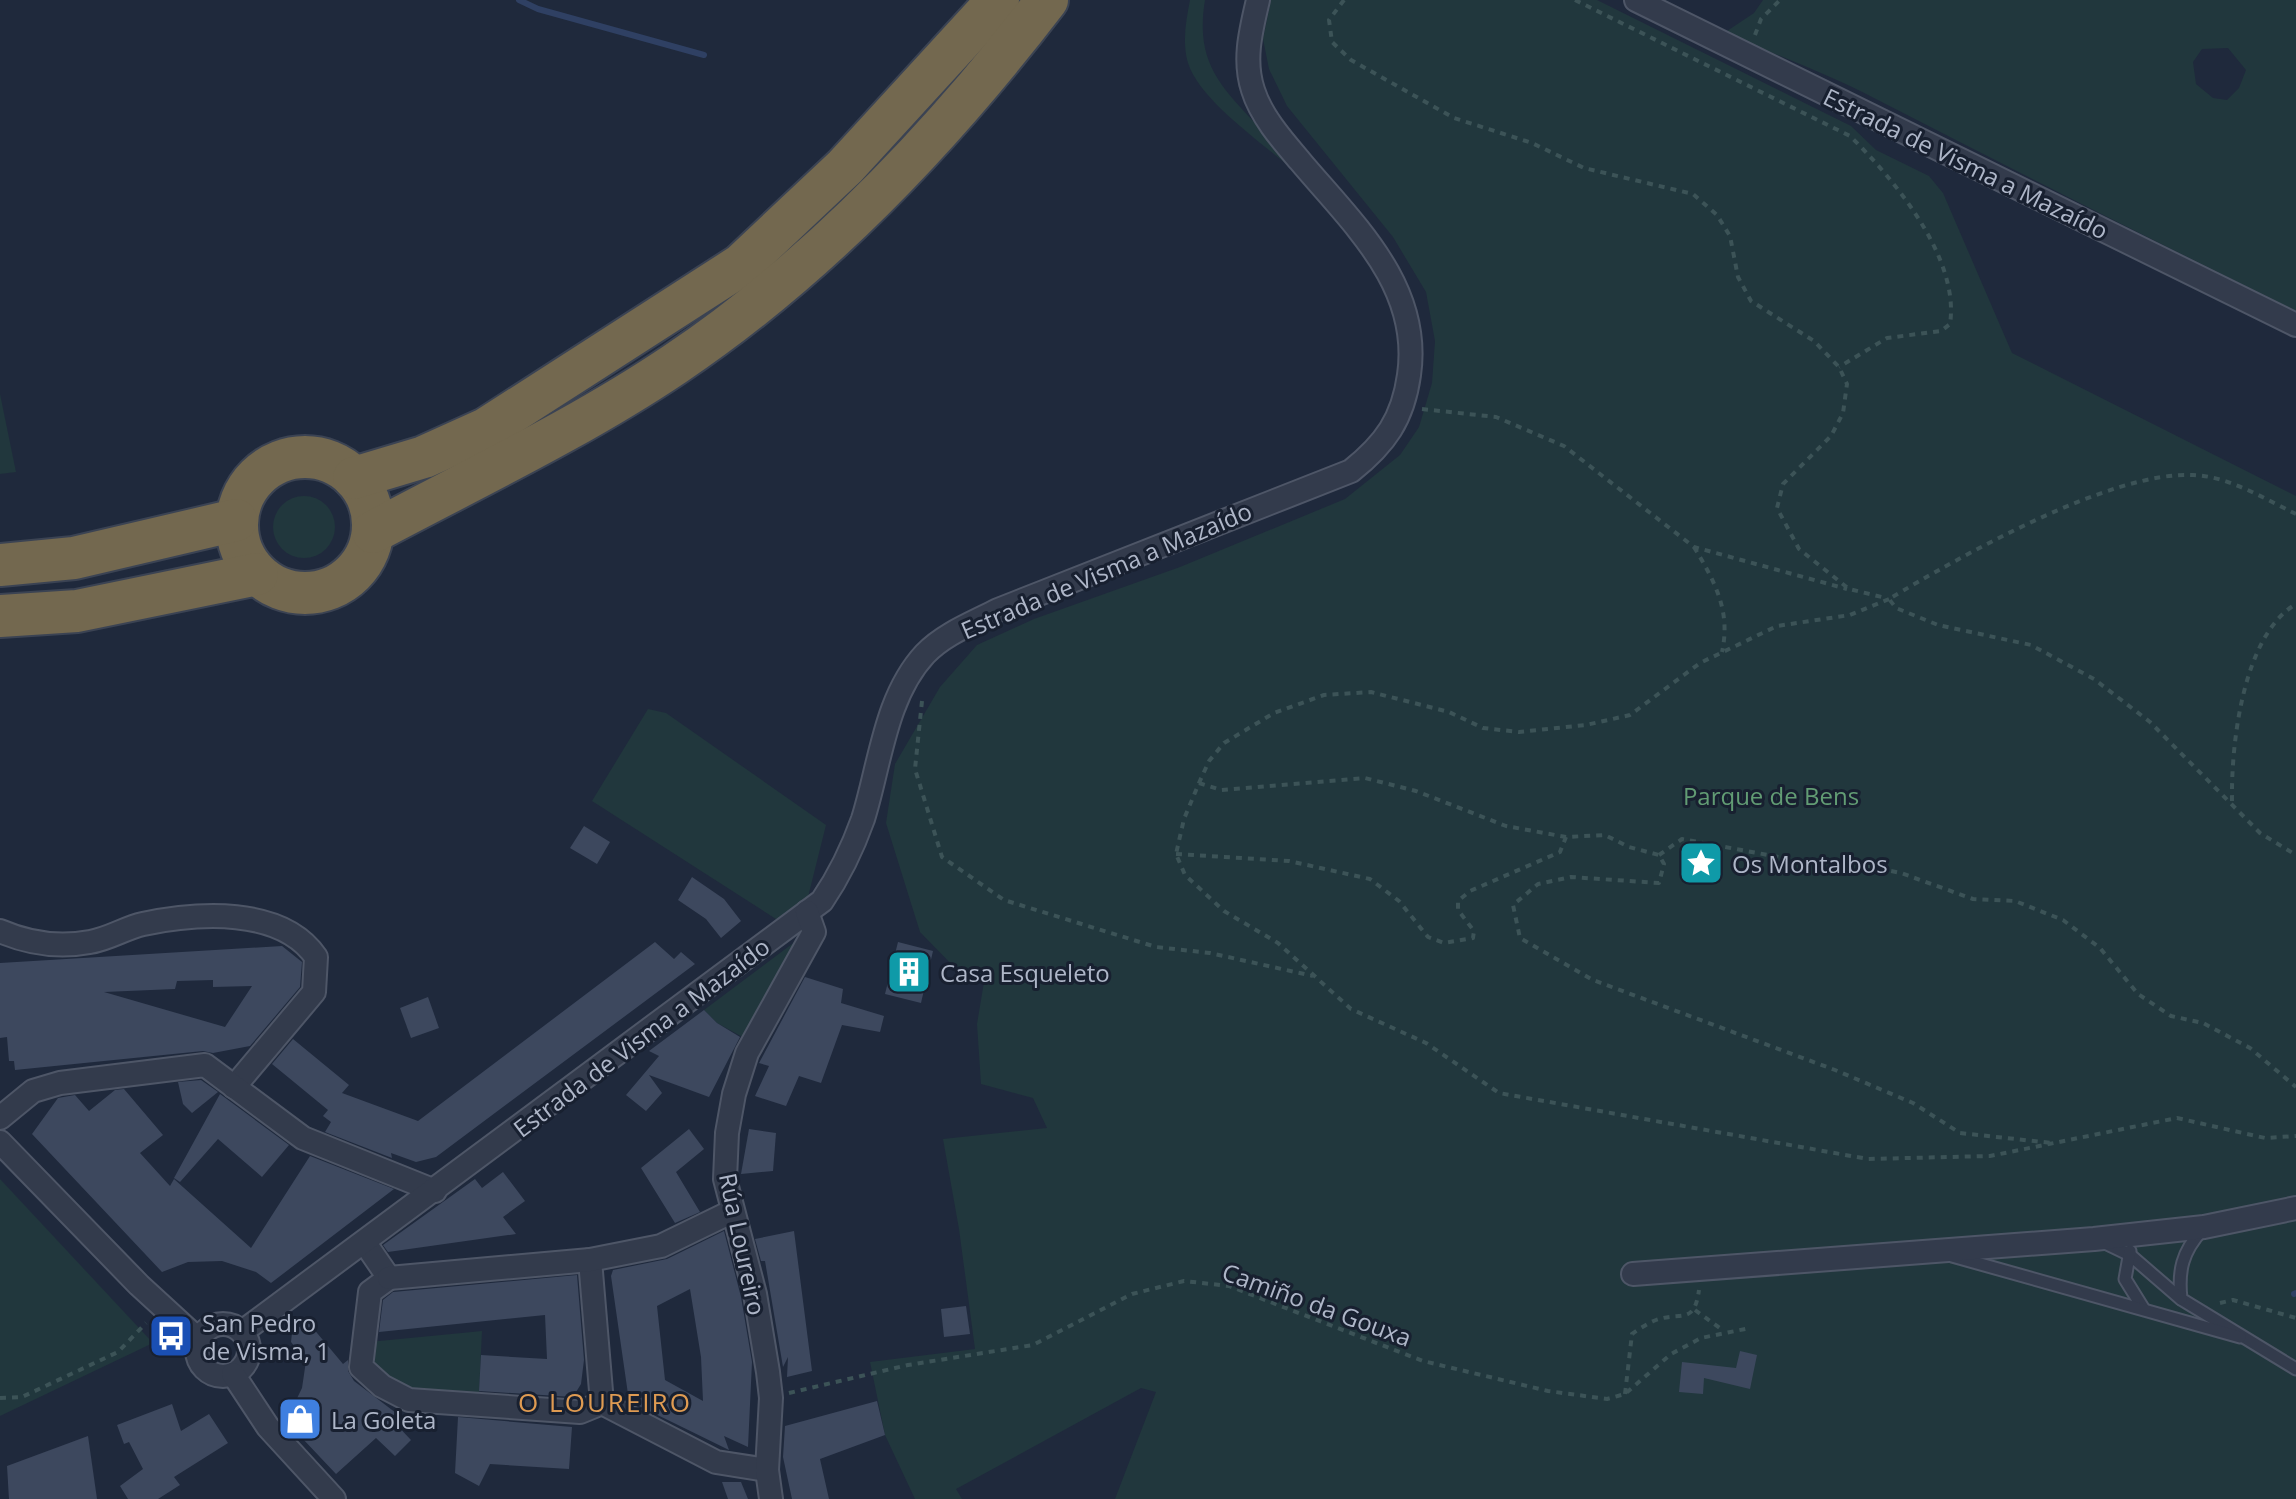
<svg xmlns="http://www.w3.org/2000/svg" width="2296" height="1499" viewBox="0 0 2296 1499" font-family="'Open Sans',sans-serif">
  <rect width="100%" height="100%" fill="#1f293c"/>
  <g fill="#21373d" fill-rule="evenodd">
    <path d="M1190 0H1205C1195 61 1219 85 1258 126 1271 139 1282 155 1293 170 1263 143 1200 101 1188 63 1182 43 1186 20 1190 0Z"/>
    <path d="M1271 0H1597L1851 126 1876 150 1929 176 1943 193 2012 353 2296 496V1499H1115L1156 1392 1141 1388 956 1489 962 1499H915L885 1435 870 1362 975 1349 959 1229 943 1139 1047 1128 1033 1098 981 1084 977 1024 984 982 959 972 920 932 886 823 895 764 940 687 977 645 1034 619 1180 567 1345 499 1400 455 1419 427 1432 383 1435 341 1426 292 1393 237 1287 106 1269 69 1263 39Z"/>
    <path d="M1763 0H2296V311C2154 241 2014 170 1874 98 1826 73 1774 54 1724 33L1754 13ZM2228 48 2246 70 2239 88 2227 100 2213 98 2196 84 2193 62 2202 49Z"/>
    <path d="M0 394 16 472 0 474Z"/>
    <circle cx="304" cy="527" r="31"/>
    <path d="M648 709 666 713 826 825 808 897 779 921 592 801Z"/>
    <path d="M804 935 748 1040 717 1023 704 1010Z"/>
    <path d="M0 1179 153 1343 0 1416Z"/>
    <path d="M482 1331 479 1393 404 1391 372 1366 369 1342Z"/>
  </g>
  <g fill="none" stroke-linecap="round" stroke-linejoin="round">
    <g stroke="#2f4063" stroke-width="6">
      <path d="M519 0 538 9 704 55"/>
      <path d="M2294 1294 2296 1293"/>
    </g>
  </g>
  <g fill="#3d485e" fill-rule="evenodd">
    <path d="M584 826 610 842 597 864 570 848Z"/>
    <path d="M692 877 724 899 741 921 721 938 706 919 678 900Z"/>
    <path d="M655 942 674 959 681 952 695 964 436 1157 416 1162 391 1153 392 1158 325 1132 331 1122 323 1116 328 1110 272 1064 293 1039 349 1085 342 1093 418 1121Z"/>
    <path d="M898 942 933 951 921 1003 885 994Z"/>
    <path d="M282 946 302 962 300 987 250 1046 213 1053 203 1051 15 1070 14 1061H9L7 1037 0 1038V963ZM213 980V987L252 986 225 1027 104 992 175 989 177 981Z"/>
    <path d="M805 977 843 989 841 1003 884 1016 880 1032 842 1025 821 1083 799 1076 786 1106 755 1096 769 1066 759 1063Z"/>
    <path d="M428 997 439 1028 411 1038 400 1008Z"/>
    <path d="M704 1010 717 1023 740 1037 709 1097 649 1075 662 1093 646 1111 626 1095 659 1056 649 1051Z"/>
    <path d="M201 1080 218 1092 192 1113 183 1104 178 1082Z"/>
    <path d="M124 1089 163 1135 140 1153 170 1186 174 1179 251 1248 310 1156 394 1189 271 1283 256 1272 222 1261 188 1262 162 1272 32 1134 58 1098 75 1095 89 1111 115 1090Z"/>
    <path d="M220 1094 289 1145 262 1177 218 1139 180 1182 174 1178Z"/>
    <path d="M689 1129 704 1149 676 1172 700 1212 675 1223 641 1168Z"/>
    <path d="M749 1129 776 1133 773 1171 741 1174Z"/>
    <path d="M503 1172 525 1201 503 1217 516 1234 388 1252 383 1245 475 1179 482 1188Z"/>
    <path d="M724 1231 741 1297 752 1362 748 1447 724 1436 729 1450 629 1401 611 1276 613 1270 667 1259ZM690 1289 701 1357 703 1401 665 1380 657 1306Z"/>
    <path d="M794 1231 812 1371 787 1377 788 1357 783 1367 765 1261H761L755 1239Z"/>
    <path d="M577 1275 584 1360 581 1384 573 1397 479 1391 481 1355 547 1359 545 1315 379 1332 383 1300 393 1292Z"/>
    <path d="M966 1306 970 1334 944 1337 941 1309Z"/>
    <path d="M307 1321 343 1364 348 1360V1371L354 1381 396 1413 390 1418 411 1440 395 1456 376 1438 336 1474 286 1421 302 1388 306 1361 291 1342 292 1333Z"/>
    <path d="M1740 1351 1757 1355 1750 1389 1704 1378 1703 1394 1679 1392 1682 1362 1736 1368Z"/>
    <path d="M877 1401 885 1435 820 1459 829 1499H792L783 1457 785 1426Z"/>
    <path d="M172 1404 181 1431 209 1414 228 1443 174 1477 180 1485 158 1499H128L120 1486 143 1469 129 1442 124 1444 117 1425Z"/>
    <path d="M458 1417 572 1427 569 1469 490 1464 479 1486 455 1473Z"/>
    <path d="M88 1436 97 1499H9L7 1466Z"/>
    <path d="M722 1482H741L748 1499H728Z"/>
  </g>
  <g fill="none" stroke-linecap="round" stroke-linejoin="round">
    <g stroke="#4e5667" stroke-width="15">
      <g id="lane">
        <path d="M2202 1230C2182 1252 2178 1271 2181 1299L2296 1369"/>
        <path d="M2105 1243 2130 1255 2181 1299"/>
        <path d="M2130 1251 2125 1279 2143 1308"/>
        <path d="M1952 1256 2240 1337"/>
      </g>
    </g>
    <g stroke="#4e5667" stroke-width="26">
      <g id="street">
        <path d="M1636 0 2296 325"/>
        <path d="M0 931C30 944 58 948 90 942 109 939 125 928 143 924 196 913 281 906 316 957L314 992 234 1087"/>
        <path d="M0 1118 33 1091 60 1083 205 1065 303 1138 435 1191"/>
        <path d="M0 1142 139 1285 199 1340"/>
        <path d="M365 1243 389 1278"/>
        <path d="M590 1260 602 1403"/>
        <path d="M1633 1274 2094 1239 2204 1227 2296 1208"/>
        <path d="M389 1278 370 1292 361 1367 382 1386 409 1400 580 1412 602 1403 716 1462 767 1470"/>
        <path d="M389 1278 590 1260 661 1246 731 1212"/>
        <circle cx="223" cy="1350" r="26"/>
        <path d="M242 1332 822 901C839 876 853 847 863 819 880 765 885 697 925 654 944 634 973 623 998 610L1351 471C1385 444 1403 419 1409 375 1422 286 1353 224 1300 161 1282 140 1261 116 1253 90 1243 60 1251 30 1258 0"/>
        <path d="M233 1374 268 1427 334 1499"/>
        <path d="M771 1499 767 1470 771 1398 768 1372 755 1294 725 1179 727 1133 734 1094 747 1053 814 932 807 912"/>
      </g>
    </g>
    <g stroke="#3b4353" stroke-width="46">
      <g id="highway">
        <circle cx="305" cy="525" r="68"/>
        <path d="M354 478 424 457 486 429 741 265 845 167 998 0"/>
        <path d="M373 532C474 478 580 428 675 364 819 267 942 137 1047 0"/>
        <path d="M0 565 74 558 236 520"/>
        <path d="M0 616 77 611 257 574"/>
      </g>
    </g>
    <g stroke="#3c5357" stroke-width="4" stroke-dasharray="6 6" stroke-linecap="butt">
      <path d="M1344 0 1329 20 1332 42 1351 60 1454 118 1532 143 1584 168 1693 194 1717 215 1730 236 1738 277 1751 301 1814 341 1839 367 1847 384 1843 413 1831 436 1783 484 1777 508 1799 549 1849 589 1886 598"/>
      <path d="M1575 0 1850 136C1894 179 1960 258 1950 324L1941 331 1887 338 1839 367"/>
      <path d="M1755 35 1761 19 1780 0"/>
      <path d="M1422 409 1496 417 1564 446 1694 547 1847 589"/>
      <path d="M2296 514C2265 499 2228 476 2193 475 2111 471 1961 556 1889 599L1896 608 1938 625 2031 645 2094 679 2150 722 2260 833 2296 855"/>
      <path d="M1694 547C1715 582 1731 611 1722 652"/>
      <path d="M1889 599 1850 615 1777 626 1700 663 1630 715 1586 725 1519 732 1483 728 1449 712 1371 692 1324 695 1274 713 1224 743 1209 761 1199 783 1184 819 1176 854 1185 875 1224 911 1278 943 1351 1009 1426 1043 1499 1093 1868 1159 1990 1156 2177 1118 2265 1138 2296 1136"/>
      <path d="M922 701 915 769 942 857 1004 900 1156 947 1210 953 1313 976"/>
      <path d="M1199 783 1221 790 1365 778 1416 791 1506 826 1566 837 1605 835 1629 847 1659 855 1664 864 1659 883 1571 877 1538 884 1513 905 1520 938 1593 980 1835 1070 1913 1103 1960 1133 2052 1143"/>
      <path d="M2232 801C2231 744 2243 635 2296 604"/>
      <path d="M1176 854 1289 861 1370 879 1399 901 1428 937 1444 943 1473 938 1474 931 1458 910V901L1470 891 1560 852 1566 837"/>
      <path d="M1659 855 1682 839 1795 860 1851 863 1901 873 1973 899 2015 901 2063 920 2100 948 2138 994 2171 1016 2203 1023 2250 1048 2296 1087"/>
      <path d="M2220 1303 2233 1300 2296 1318"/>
      <path d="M1695 1310 1724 1331"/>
      <path d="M789 1393 908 1365 1033 1345 1132 1294 1184 1281 1229 1286 1423 1361 1548 1391 1607 1399 1625 1394 1671 1354 1701 1338 1750 1328"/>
      <path d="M1625 1394 1632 1334C1639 1329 1648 1323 1656 1320 1681 1311 1694 1326 1699 1290"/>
      <path d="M0 1398 22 1397 118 1352 146 1323"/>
    </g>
    <use href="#lane" stroke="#333b4c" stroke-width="11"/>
    <use href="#street" stroke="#333b4c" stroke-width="22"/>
    <use href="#highway" stroke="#73684f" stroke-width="42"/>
  </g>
  <defs>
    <g id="sight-square" transform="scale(2.3)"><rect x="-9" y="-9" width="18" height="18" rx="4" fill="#0f9aa8" stroke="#182030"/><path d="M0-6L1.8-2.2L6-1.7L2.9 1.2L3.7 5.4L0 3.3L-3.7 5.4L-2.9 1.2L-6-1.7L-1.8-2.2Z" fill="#fff"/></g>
    <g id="building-square" transform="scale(2.3)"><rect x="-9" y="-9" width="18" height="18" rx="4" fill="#0f9aa8" stroke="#182030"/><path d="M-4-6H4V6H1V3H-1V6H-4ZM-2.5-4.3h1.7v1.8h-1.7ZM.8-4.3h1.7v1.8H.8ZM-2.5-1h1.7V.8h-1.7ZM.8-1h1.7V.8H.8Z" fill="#fff"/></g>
    <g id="bus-square" transform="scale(2.3)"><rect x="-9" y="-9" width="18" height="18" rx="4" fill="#1a4fb4" stroke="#182030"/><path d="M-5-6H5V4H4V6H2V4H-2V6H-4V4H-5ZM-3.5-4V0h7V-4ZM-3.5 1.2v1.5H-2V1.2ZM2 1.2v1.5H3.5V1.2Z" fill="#fff"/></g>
    <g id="shop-square" transform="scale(2.3)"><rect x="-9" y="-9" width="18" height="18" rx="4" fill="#3f7fe0" stroke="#182030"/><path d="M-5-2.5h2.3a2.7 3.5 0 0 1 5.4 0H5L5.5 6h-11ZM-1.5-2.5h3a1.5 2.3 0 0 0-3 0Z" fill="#fff"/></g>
  </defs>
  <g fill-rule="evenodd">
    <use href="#sight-square" x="1701" y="863"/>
    <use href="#building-square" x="909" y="972"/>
    <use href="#bus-square" x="171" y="1336"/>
    <use href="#shop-square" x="300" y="1419"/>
  </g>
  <g text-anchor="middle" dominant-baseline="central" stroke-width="6" stroke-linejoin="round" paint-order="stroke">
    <g font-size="24" fill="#aeb6c8" stroke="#182030">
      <text transform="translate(1966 163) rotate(26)">Estrada de Visma a Mazaído</text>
      <text transform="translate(1106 570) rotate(-23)">Estrada de Visma a Mazaído</text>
      <text transform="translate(641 1037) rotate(-37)">Estrada de Visma a Mazaído</text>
      <text transform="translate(743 1244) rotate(78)">Rúa Loureiro</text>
      <text transform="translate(1317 1304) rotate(20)">Camiño da Gouxa</text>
    </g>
    <g font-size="24" fill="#629c74" stroke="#182030">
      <text x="1771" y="795">Parque de Bens</text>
    </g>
    <g font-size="24" fill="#aeb6c8" stroke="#182030" text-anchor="start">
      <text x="1732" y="863">Os Montalbos</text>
      <text x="940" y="972">Casa Esqueleto</text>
      <text x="202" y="1322">San Pedro<tspan x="202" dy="28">de Visma, 1</tspan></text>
      <text x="331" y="1419">La Goleta</text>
    </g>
    <g font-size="26" letter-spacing="2" fill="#df9b52" stroke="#182030">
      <text x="605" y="1402">O LOUREIRO</text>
    </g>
  </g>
</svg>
